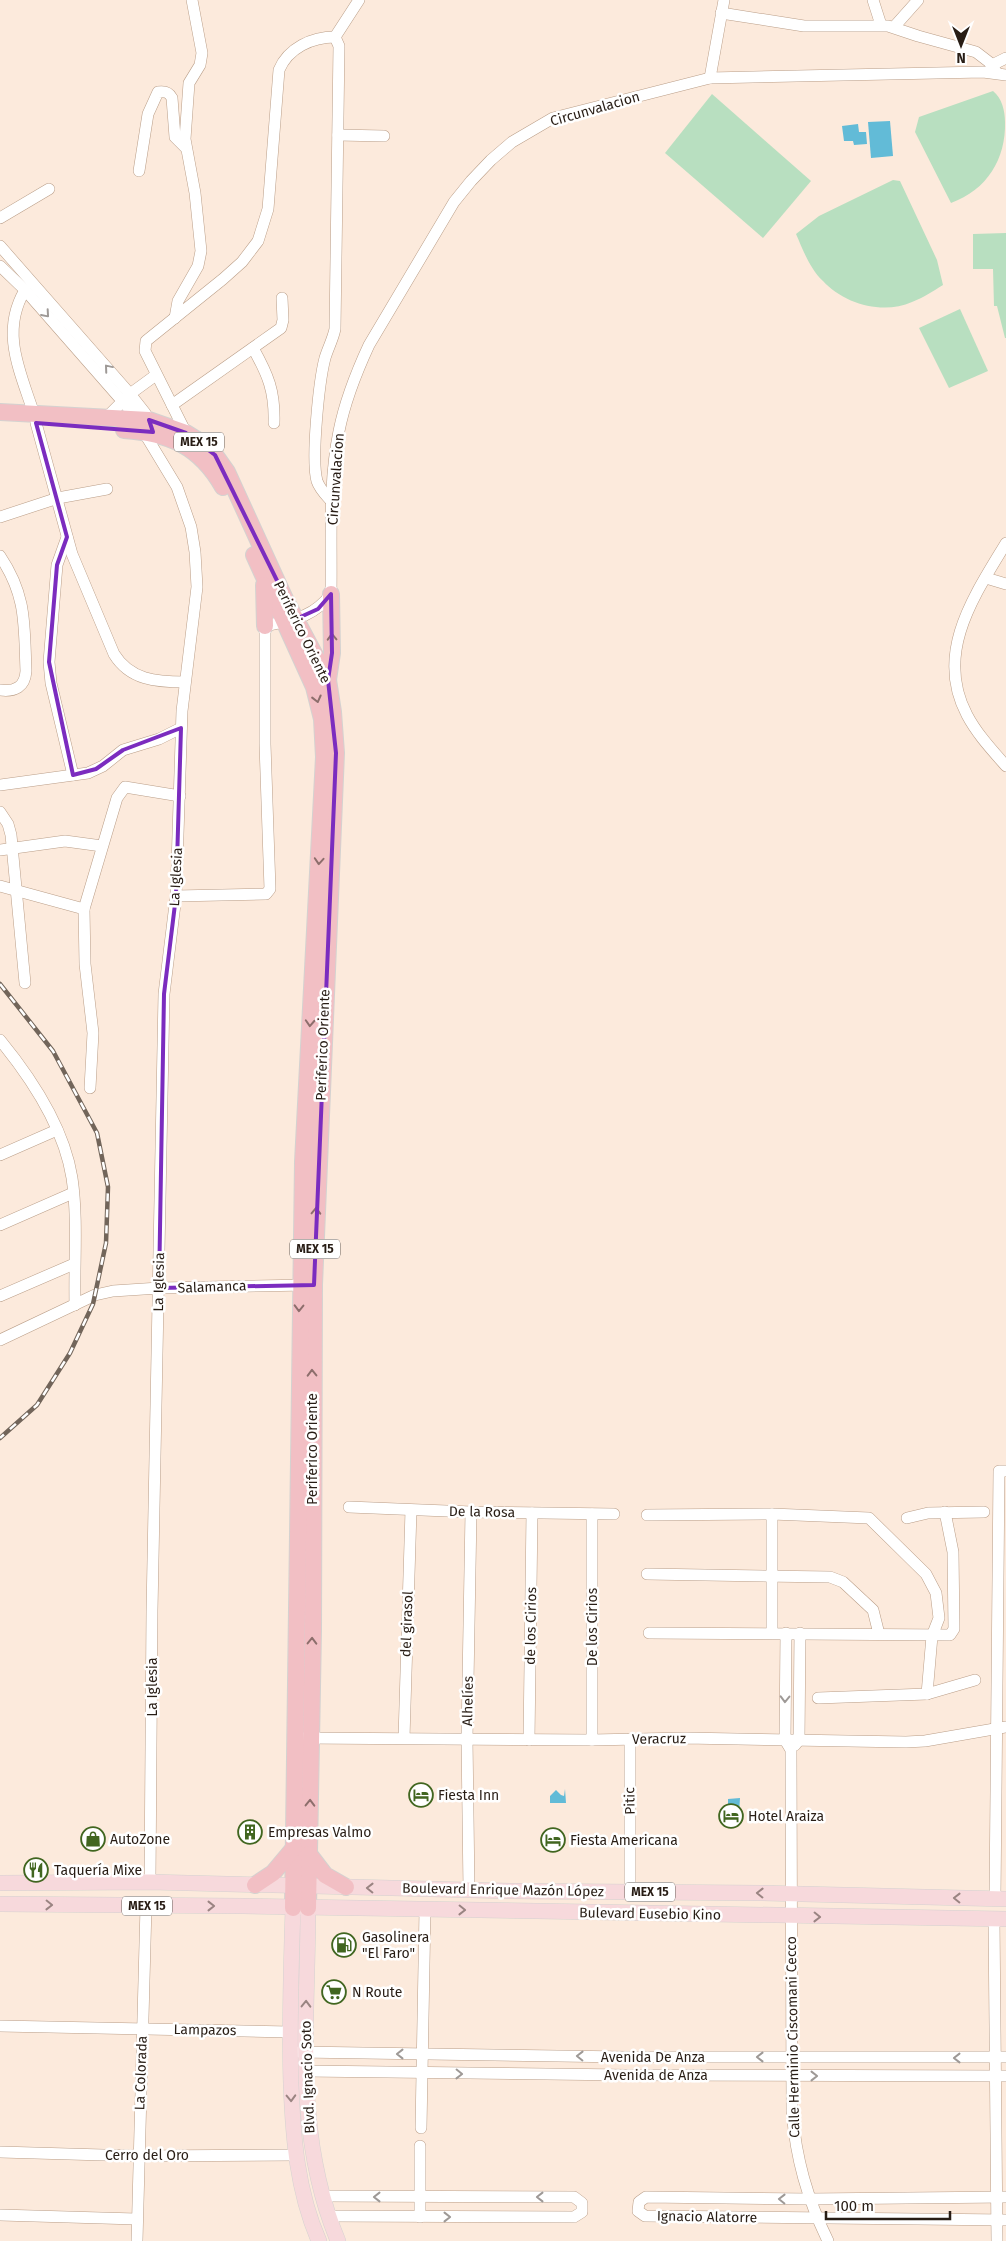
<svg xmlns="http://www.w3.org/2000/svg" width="1006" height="2241" viewBox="0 0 1006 2241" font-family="'Fira Sans',sans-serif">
  <rect width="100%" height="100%" fill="#fceadc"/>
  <g fill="#b8dfc0">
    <path d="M993 91C1002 98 1005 111 1005 122 1006 159 987 190 951 203L915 132 919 117Z"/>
    <path d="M712 94 811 181 763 238 665 153Z"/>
    <path d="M893 180 900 181 937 260 943 285C933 291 923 298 912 302 883 315 844 304 823 281 810 269 803 250 796 234L819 216Z"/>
    <path d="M1006 233V338H1005L997 306H994L993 269H973V234Z"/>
    <path d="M960 309 988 371 949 388 919 328Z"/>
  </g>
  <g fill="#62bbd7">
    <path d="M890 121 893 156 871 158 868 122Z"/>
    <path d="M858 124 859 132H866L867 144 854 145 853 141H844L842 126Z"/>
    <path d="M565 1789 566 1803H550V1796L556 1790 561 1795 564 1796Z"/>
    <path d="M740 1798 739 1814 730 1813 728 1808V1799Z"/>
  </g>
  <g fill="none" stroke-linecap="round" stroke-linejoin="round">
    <g stroke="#ba9e88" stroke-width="12">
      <g id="minor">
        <path d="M873 0 881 25"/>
        <path d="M721 13 804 26H888L918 36 976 52 989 62 997 73"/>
        <path d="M894 27 918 0"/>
        <path d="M335 37 359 0"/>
        <path d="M992 65 1006 58"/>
        <path d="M710 78 724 0"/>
        <path d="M338 135 384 136"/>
        <path d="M139 171 148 114 158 92C165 91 169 92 172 98L175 137 185 147"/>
        <path d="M0 218 49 189"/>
        <path d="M0 246 130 394 145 413 150 424"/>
        <path d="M0 266 25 290 131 411 177 487 191 527 195 552 197 587 182 711 176 896 164 994 152 1611 150 1882"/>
        <path d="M25 290C0 332 20 371 34 414"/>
        <path d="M175 318 178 301 198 266 201 251 195 193 185 139 189 83 200 65 202 53 192 0"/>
        <path d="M253 348C268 375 275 391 274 423"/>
        <path d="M172 405 281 328 283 320 282 298"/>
        <path d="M106 418 130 394 156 375"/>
        <path d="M36 423 72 554 114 654C130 680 156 682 185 682"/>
        <path d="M186 433 145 351 146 341 223 279 242 262 258 241 268 209 279 70C288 48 312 37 335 37L339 46 335 329C333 339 328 348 325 358 319 381 311 459 317 481 320 490 327 496 333 503"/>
        <path d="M0 517 58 498 107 489"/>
        <path d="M67 537 57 565 49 662 51 683 73 775"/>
        <path d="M1006 543C974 596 934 653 967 715 977 734 992 750 1006 766"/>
        <path d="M0 556C27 596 24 625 26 671 25 687 15 692 0 690"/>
        <path d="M986 578 1006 584"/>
        <path d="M0 785 88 773 103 766 123 750 159 739 181 728"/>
        <path d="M0 812 8 824 11 835 25 983"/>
        <path d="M0 850 65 841 102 846"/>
        <path d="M0 886 84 909"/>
        <path d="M176 896 266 894 270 889 265 744V626C292 620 313 618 331 594 332 541 328 484 339 431 345 401 356 373 369 345L454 202 471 181 491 160 512 142 553 118 710 78 983 72 1006 75"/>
        <path d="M0 1040C32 1079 64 1127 72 1178 78 1219 74 1263 75 1305"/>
        <path d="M90 1088 93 1033 85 964 84 909 117 798 125 787 180 796"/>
        <path d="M0 1155 57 1130"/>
        <path d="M0 1225 73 1193"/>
        <path d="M0 1296 74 1264"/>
        <path d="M0 1340 95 1295 113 1291 159 1288 307 1285"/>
        <path d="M349 1507 471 1512 614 1514"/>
        <path d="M647 1515 772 1514 869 1518 926 1574 936 1593 939 1618 932 1636 927 1694"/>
        <path d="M907 1518 928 1513 984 1512"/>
        <path d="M647 1574 830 1577 843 1582 873 1610 879 1634"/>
        <path d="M772 1632V1514"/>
        <path d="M649 1633 950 1635 954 1629 953 1552 945 1512"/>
        <path d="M786 1633 785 1740 791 1750 792 2111C796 2159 807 2198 828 2241"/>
        <path d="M818 1698 927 1694 975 1680"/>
        <path d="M304 1738 592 1740 685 1738 906 1742 925 1741 1006 1727"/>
        <path d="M404 1738 411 1510"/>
        <path d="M630 1739V1893"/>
        <path d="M529 1740 532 1513"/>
        <path d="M592 1740V1514"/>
        <path d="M795 1745 799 1740 800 1633"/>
        <path d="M469 1890 467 1739 471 1512"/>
        <path d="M995 1899 999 1471H1006"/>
        <path d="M994 1919 997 2241"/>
        <path d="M0 2026 289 2032"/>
        <path d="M299 2052 625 2057H1006"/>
        <path d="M306 2071 625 2075 1006 2076"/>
        <path d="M421 2128 425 1910"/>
        <path d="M420 2146V2217"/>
        <path d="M0 2152 138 2156 295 2155"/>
        <path d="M322 2196 574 2197 582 2203V2212L574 2217 328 2216"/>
        <path d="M1006 2197 809 2199 646 2197 639 2202 638 2211 645 2216 1006 2220"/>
        <path d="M0 2215 136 2219"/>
        <path d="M137 2241 146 1906"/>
      </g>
    </g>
    <g stroke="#d4d2d0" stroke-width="16">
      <g id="major">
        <path d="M0 1883 150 1882 512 1891 761 1893 1006 1899"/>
        <path d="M0 1904 243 1906 1006 1919"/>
        <path d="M293 1908C291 1967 289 2025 291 2084 293 2137 297 2191 319 2241"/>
        <path d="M308 1908C308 2022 293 2133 338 2241"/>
      </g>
    </g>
    <g stroke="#d4d2d0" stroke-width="18">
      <g id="highway">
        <path d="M0 412 149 420 186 433 207 446 215 455 227 472 285 599 328 680 333 712 336 753 314 1285 313 1631 308 1908"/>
        <path d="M124 430C169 433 200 446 223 487"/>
        <path d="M254 555 314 687 322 719 324 757 303 1162 293 1908"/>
        <path d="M264 585 265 626"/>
        <path d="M328 680 332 653 331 594"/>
        <path d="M309 1854 325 1875 346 1887"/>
        <path d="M255 1885 273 1873 294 1848"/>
      </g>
    </g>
    <use href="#minor" stroke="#fff" stroke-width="11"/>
    <use href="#major" stroke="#f7d9dc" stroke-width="15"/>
    <use href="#highway" stroke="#f2bfc4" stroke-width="16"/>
    <g stroke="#72655a" stroke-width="4.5">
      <path id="rail" d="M0 984 53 1051 97 1133 108 1187 106 1243 93 1304 70 1353 37 1405 0 1438"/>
    </g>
    <use href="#rail" stroke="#fff" stroke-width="2.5" stroke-dasharray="8" stroke-linecap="butt"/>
  </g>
  <defs><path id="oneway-chevron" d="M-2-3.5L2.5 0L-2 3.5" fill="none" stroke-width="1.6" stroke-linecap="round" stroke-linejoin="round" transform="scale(1.25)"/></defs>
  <g stroke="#9e9996">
    <use href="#oneway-chevron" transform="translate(46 314) rotate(49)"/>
    <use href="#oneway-chevron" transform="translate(108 368) rotate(-130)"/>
    <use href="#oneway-chevron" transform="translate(785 1699) rotate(91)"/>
    <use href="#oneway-chevron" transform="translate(400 2054) rotate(180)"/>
    <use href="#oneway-chevron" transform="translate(580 2056) rotate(-179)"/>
    <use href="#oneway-chevron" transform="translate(760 2057) rotate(-180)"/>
    <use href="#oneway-chevron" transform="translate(957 2058) rotate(180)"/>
    <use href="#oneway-chevron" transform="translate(459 2074) rotate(1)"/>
    <use href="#oneway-chevron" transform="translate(814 2076)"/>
    <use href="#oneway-chevron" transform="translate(377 2197) rotate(-180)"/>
    <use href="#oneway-chevron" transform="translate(540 2197) rotate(-180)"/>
    <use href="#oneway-chevron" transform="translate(782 2199) rotate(-179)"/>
    <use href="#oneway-chevron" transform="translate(447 2217)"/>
  </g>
  <g stroke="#8d6e6c">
    <use href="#oneway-chevron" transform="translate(332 637) rotate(-92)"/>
    <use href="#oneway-chevron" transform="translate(317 699) rotate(76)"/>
    <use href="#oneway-chevron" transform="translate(319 861) rotate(94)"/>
    <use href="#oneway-chevron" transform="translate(310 1023) rotate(93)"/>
    <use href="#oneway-chevron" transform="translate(316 1211) rotate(-88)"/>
    <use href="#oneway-chevron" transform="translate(299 1308) rotate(91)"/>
    <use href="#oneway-chevron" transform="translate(312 1373) rotate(-91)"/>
    <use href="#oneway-chevron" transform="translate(312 1641) rotate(-89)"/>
    <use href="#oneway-chevron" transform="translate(310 1803) rotate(-89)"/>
  </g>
  <g stroke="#9a8482">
    <use href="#oneway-chevron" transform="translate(370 1888) rotate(-179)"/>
    <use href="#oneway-chevron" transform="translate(760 1893) rotate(-179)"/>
    <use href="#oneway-chevron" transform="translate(957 1898) rotate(-179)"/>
    <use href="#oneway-chevron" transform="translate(49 1905) rotate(1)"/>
    <use href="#oneway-chevron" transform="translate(211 1906)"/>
    <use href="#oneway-chevron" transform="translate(462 1910) rotate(1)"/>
    <use href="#oneway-chevron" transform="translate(817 1917) rotate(1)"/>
    <use href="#oneway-chevron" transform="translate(306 2004) rotate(-89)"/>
    <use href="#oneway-chevron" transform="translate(291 2098) rotate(88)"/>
  </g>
  <path fill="none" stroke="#7b2cbf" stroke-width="4" stroke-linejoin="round" d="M149 420 186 433 215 455 296 619 318 609 331 594 332 653 328 680 336 753 314 1285 159 1288 164 994 176 896 181 728 123 750 96 769 73 775 49 662 57 565 67 537 36 423 153 432Z"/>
  <defs>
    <g id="hotel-ring" transform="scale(1.25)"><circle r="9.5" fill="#fff" stroke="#416620" stroke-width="1.5"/><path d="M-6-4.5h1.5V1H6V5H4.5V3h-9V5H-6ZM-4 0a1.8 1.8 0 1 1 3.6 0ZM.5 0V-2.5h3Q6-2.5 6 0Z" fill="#416620"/></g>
    <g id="building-ring" transform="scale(1.25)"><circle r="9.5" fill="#fff" stroke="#416620" stroke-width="1.5"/><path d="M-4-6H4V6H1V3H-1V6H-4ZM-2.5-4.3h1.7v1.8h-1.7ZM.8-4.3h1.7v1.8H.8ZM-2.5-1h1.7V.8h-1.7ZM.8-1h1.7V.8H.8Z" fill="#416620"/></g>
    <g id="shop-ring" transform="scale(1.25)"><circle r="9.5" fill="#fff" stroke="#416620" stroke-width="1.5"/><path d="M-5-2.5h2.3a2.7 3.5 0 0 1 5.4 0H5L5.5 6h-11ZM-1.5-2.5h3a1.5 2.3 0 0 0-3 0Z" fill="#416620"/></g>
    <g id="restaurant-ring" transform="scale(1.25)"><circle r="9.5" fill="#fff" stroke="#416620" stroke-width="1.5"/><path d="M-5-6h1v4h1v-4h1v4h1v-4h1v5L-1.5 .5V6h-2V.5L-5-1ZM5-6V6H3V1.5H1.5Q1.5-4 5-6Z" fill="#416620"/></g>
    <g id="fuel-ring" transform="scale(1.25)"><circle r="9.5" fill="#fff" stroke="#416620" stroke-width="1.5"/><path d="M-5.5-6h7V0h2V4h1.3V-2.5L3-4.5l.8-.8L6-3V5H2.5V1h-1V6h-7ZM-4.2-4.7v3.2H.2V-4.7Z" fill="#416620"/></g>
    <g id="supermarket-ring" transform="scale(1.25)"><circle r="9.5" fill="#fff" stroke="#416620" stroke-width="1.5"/><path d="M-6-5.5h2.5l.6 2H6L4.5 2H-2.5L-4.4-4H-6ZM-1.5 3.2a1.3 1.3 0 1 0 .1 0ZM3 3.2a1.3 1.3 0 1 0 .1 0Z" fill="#416620"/></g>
  </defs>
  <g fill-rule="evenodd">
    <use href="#hotel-ring" x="421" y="1795"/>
    <use href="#hotel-ring" x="731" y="1816"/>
    <use href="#building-ring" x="250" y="1832"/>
    <use href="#shop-ring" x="93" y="1839"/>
    <use href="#hotel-ring" x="553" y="1840"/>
    <use href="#restaurant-ring" x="36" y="1870"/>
    <use href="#fuel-ring" x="344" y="1945"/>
    <use href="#supermarket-ring" x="334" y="1992"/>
  </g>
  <g text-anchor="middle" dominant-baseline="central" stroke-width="5" stroke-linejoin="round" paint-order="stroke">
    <g fill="#fff" stroke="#68615b" stroke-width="1">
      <rect x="174" y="432.5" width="50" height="19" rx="4"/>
      <rect x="290" y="1239.5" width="50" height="19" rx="4"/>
      <rect x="625" y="1882.5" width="50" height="19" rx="4"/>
      <rect x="122" y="1896.5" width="50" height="19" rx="4"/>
    </g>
    <g font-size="12" font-weight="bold" fill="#281d15">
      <text x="199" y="442">MEX 15</text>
      <text x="315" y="1249">MEX 15</text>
      <text x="650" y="1892">MEX 15</text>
      <text x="147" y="1906">MEX 15</text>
    </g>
    <g font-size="14" fill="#281d15" stroke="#fff">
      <text transform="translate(595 109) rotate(-16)">Circunvalacion</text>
      <text transform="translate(336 479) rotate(-86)">Circunvalacion</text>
      <text transform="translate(302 632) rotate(64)">Periferico Oriente</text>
      <text transform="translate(176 877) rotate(-87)">La Iglesia</text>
      <text transform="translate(323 1045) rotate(-88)">Periferico Oriente</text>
      <text transform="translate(159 1282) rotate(-89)">La Iglesia</text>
      <text transform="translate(212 1287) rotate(-2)">Salamanca</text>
      <text transform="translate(312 1449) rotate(-90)">Periferico Oriente</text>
      <text transform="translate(482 1512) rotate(1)">De la Rosa</text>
      <text transform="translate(407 1624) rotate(-88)">del girasol</text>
      <text transform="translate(531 1626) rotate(-89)">de los Cirios</text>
      <text transform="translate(592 1627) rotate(-90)">De los Cirios</text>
      <text transform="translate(152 1687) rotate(-90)">La Iglesia</text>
      <text transform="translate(468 1701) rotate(-89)">Alhelíes</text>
      <text transform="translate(659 1739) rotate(-1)">Veracruz</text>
      <text transform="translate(630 1801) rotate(-91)">Pitic</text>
      <text transform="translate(503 1890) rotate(1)">Boulevard Enrique Mazón López</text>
      <text transform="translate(650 1914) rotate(1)">Bulevard Eusebio Kino</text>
      <text transform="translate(205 2030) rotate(1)">Lampazos</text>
      <text transform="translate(793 2037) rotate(-91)">Calle Herminio Ciscomani Cecco</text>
      <text x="653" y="2057">Avenida De Anza</text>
      <text transform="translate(141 2073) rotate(-88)">La Colorada</text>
      <text x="656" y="2075">Avenida de Anza</text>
      <text transform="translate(308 2077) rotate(-92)">Blvd. Ignacio Soto</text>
      <text x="147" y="2155">Cerro del Oro</text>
      <text transform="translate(707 2217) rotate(1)">Ignacio Alatorre</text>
    </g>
    <g font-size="14" fill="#281d15" stroke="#fff" text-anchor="start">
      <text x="438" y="1795">Fiesta Inn</text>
      <text x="748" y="1816">Hotel Araiza</text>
      <text x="268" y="1832">Empresas Valmo</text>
      <text x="110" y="1839">AutoZone</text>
      <text x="570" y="1840">Fiesta Americana</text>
      <text x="54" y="1870">Taquería Mixe</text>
      <text x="362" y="1937">Gasolinera<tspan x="362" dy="16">"El Faro"</tspan></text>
      <text x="352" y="1992">N Route</text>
    </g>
  </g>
  <g transform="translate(961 45) rotate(180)" stroke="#ffffff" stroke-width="4" paint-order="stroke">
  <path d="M0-4L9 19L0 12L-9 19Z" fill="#281d15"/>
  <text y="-8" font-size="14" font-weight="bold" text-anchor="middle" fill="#281d15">N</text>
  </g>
  <path d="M826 2211v8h124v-8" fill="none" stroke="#281d15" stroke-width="2.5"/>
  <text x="834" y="2211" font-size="15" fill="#281d15" stroke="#ffffff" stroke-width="4" paint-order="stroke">100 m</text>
</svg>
